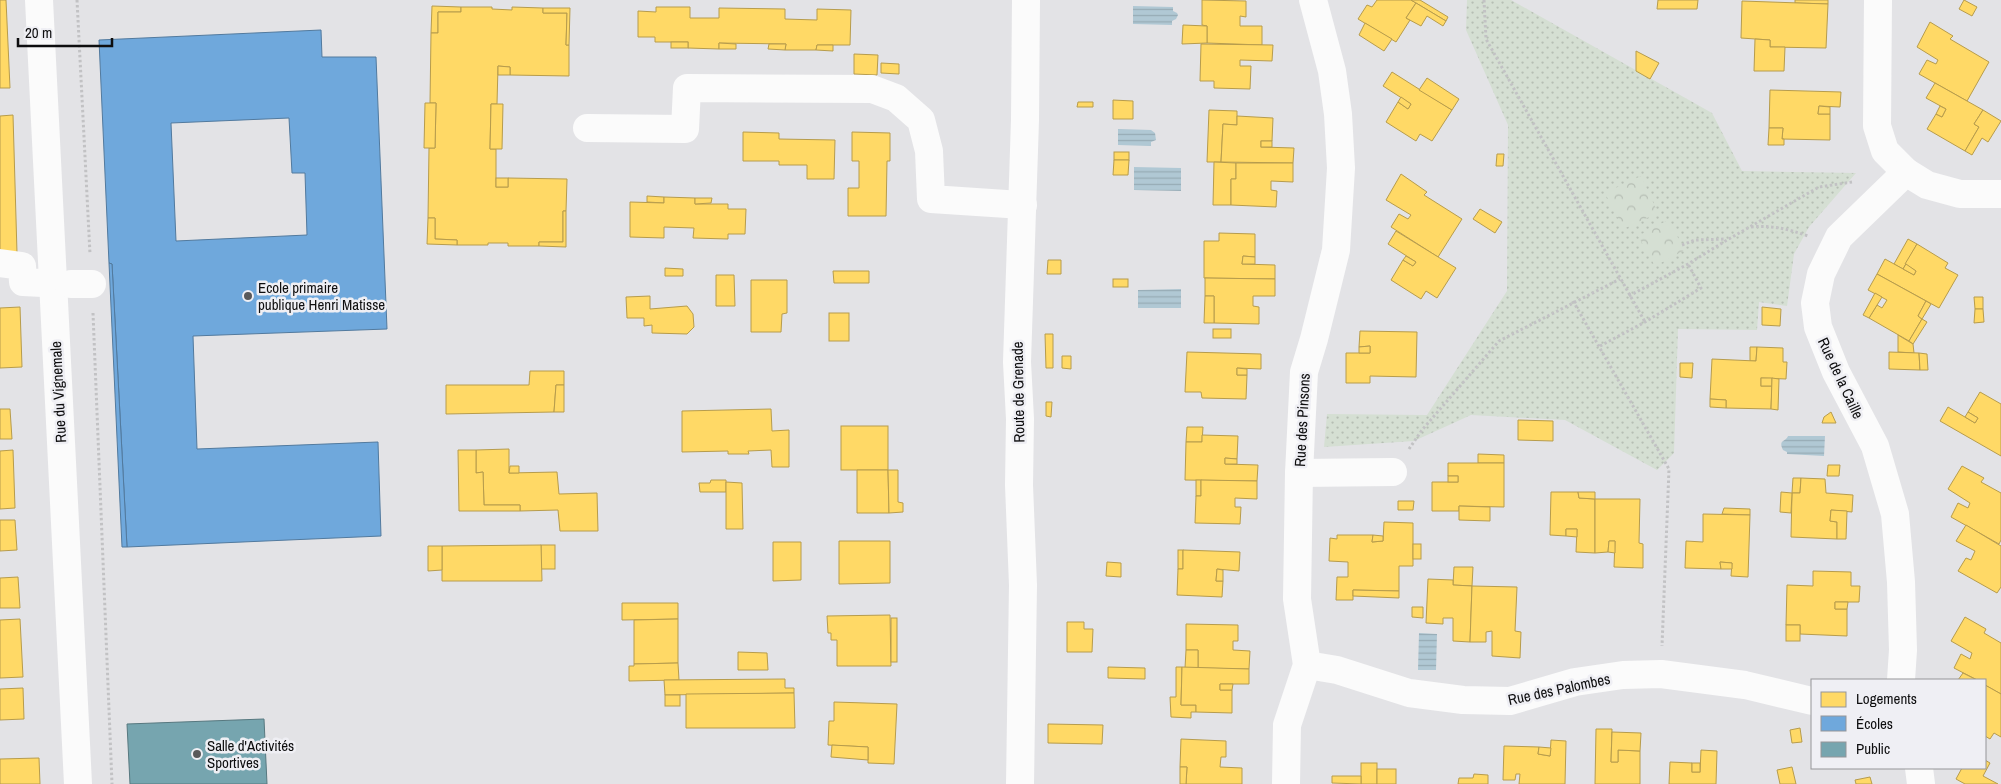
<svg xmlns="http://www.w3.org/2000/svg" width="2001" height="784" viewBox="0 0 2001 784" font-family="'Archivo Narrow',sans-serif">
  <defs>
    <pattern id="grass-dots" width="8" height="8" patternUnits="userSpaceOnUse" patternTransform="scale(1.25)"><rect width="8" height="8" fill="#d5dfd3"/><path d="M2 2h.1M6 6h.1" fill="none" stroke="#b6beb4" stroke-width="1.8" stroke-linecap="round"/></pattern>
    <pattern id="park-crowns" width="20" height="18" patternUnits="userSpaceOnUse" patternTransform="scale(1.25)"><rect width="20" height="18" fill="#d5dfd3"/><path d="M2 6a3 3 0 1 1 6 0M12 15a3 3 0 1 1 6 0" fill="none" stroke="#b6beb4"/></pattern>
    <pattern id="water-rules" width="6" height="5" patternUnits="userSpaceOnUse" patternTransform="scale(1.25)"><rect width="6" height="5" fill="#b0c8d4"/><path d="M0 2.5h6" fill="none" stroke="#96abb5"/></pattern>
  </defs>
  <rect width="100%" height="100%" fill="#e3e3e6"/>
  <path fill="url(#grass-dots)" d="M1467 0H1511L1712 113 1742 171 1856 173 1809 227 1794 254 1787 306 1759 302 1757 330 1678 329 1674 453 1657 470 1565 420 1471 415 1414 441 1324 447 1327 414 1427 415 1507 291 1508 125 1466 30Z"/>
  <g fill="url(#park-crowns)">
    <path d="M1641 176 1658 213 1623 229 1605 193Z"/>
    <path d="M1668 220 1685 250 1655 266 1638 236Z"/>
  </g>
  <g fill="url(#water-rules)">
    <path d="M1133 6 1173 7V11L1177 13 1178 15 1176 19 1172 21V25L1133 24Z"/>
    <path d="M1118 129 1151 130 1155 133 1156 140 1151 142V146L1118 145Z"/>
    <path d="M1134 167 1181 168V191L1134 190Z"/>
    <path d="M1181 289V308H1138V290Z"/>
    <path d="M1788 436H1825L1824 456 1787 454V452L1783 450C1778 439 1786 442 1788 436Z"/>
    <path d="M1419 633 1437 634 1436 670H1418Z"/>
  </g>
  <g fill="#ffd966" stroke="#b79c4c">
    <path d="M0 0H6L10 88H0Z"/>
    <path d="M1202 0 1246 1V17L1240 16V26H1262V45L1207 43V26L1202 25Z"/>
    <path d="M1377 0H1411L1416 3 1406 18 1410 20 1396 42 1358 19 1367 5 1372 7Z"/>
    <path d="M1411 0H1420L1448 17 1446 21Z"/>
    <path d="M1658 0H1698L1697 9H1657Z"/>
    <path d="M1795 0H1828V4L1795 3Z"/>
    <path d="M1964 0 1977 7 1972 16 1959 9Z"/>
    <path d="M1742 1 1828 4 1826 48 1770 47V40L1741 38Z"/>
    <path d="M1416 3 1446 21 1443 26 1427 16 1421 26 1406 18Z"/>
    <path d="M432 6 461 7V12H438V33H431Z"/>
    <path d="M461 7H492V9L512 10V7L543 8V13H567L566 45H569V76L510 75V67L498 66 497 104H491L490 149H496V187H508V178L567 179 566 211H563V242H539V246H508V243H488V245H457V240L435 239V218H428L429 148H435L436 103H430L431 33H438V12H461Z"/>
    <path d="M656 7H690V18H719V8L785 9V19L817 20V9L851 10 850 45H817L816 50H785L786 44 719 43V49L688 48V42H655V37H638V11L656 12Z"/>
    <path d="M543 8H570L569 45H566L567 13H543Z"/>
    <path d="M1930 22 1953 36 1950 39 1989 62 1967 101 1919 74 1927 60 1936 64 1938 60 1917 47Z"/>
    <path d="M1365 23 1392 39 1384 51 1359 35Z"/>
    <path d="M1183 25 1207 26V43L1182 44Z"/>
    <path d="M1755 39 1770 40V47H1785L1784 71H1754Z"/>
    <rect x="671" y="42" width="17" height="6"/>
    <path d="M719 43 736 44V49H719Z"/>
    <path d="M769 44H786L785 50 768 49Z"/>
    <path d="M1201 44 1273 45 1272 61 1240 60V66H1251L1250 89 1214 88V81H1200Z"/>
    <path d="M817 45H833V51L816 50Z"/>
    <path d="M1636 51 1659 63 1650 79 1636 71Z"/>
    <path d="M854 54 878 55 877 75 854 74Z"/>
    <path d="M881 63 899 64V74L881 73Z"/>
    <path d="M498 66 510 67V75H498Z"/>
    <path d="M1392 72 1452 110 1432 141 1420 134 1416 141 1386 122 1398 102 1408 109 1411 104 1383 86Z"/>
    <path d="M1427 78 1459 99 1452 110 1419 90Z"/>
    <path d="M1935 83 1983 110 1974 124 1979 127 1965 151 1927 129 1936 114 1942 117 1946 109 1926 98Z"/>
    <path d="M1770 90 1841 92 1840 107 1819 106 1818 114H1830V140L1782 139 1783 128H1769Z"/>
    <path d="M1401 97 1411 104 1408 109 1398 102Z"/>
    <path d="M1113 100 1133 101V119H1113Z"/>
    <path d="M1078 102H1093V107H1077Z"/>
    <path d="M425 103H436L435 148H424Z"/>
    <path d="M491 104H503L502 149H490Z"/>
    <path d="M1819 106 1830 107V114H1818Z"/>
    <path d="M1940 106 1946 109 1942 117 1936 114Z"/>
    <path d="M1209 110 1237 111V125L1223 124 1221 162H1207Z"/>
    <path d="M1983 110 2001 121 1988 142 1982 138 1972 155 1965 151 1979 127 1974 124Z"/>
    <path d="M13 115 17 253 0 250V116Z"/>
    <path d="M1237 116 1273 118 1272 141H1261V147L1294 148 1293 163 1221 162 1223 124 1237 125Z"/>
    <path d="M1769 128H1783L1782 139H1784V145H1768Z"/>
    <path d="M743 132 779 133V139L835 140 834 179H807V165H779V161H743Z"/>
    <path d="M852 132 890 133V161H887L886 216H848V188H859V161H852Z"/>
    <rect x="1261" y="141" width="11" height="6"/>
    <rect x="1114" y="152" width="15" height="8"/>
    <path d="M1497 154H1504L1503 166H1496Z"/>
    <path d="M1114 160H1129L1128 175H1113Z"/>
    <path d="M1214 162 1236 163V179H1231V205H1213Z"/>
    <path d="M1236 163H1293V182L1271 181V190L1277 191 1276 207 1231 205V179H1236Z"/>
    <path d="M1401 174 1427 192 1424 195 1462 219 1438 257 1391 227 1399 214 1408 219 1411 215 1386 200Z"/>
    <rect x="496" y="178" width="12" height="9"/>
    <path d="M647 196 664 197V203L647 202Z"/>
    <path d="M664 197 695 198V204H728V209H746L745 234H728V239L693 238 694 228 664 227V238L630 237V202L664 203Z"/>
    <path d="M695 198H712L711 203 695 204Z"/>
    <path d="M1480 209 1502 222 1495 233 1473 219Z"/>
    <path d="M563 211H566V247L539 246V242H563Z"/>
    <path d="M428 218H435V239L457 240V245L427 244Z"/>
    <path d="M1396 231 1456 268 1437 298 1426 291 1421 299 1391 280 1403 260 1413 266 1416 262 1388 244Z"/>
    <path d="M1219 233 1255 234V257L1243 256 1242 264 1275 265V279L1204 278V241H1219Z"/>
    <path d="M1908 239 1917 244 1903 269 1894 264Z"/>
    <path d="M1917 244 1948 263 1945 268 1958 275 1939 308 1877 274 1885 259 1914 275 1916 271 1905 264Z"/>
    <path d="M1243 256 1255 257V264H1242Z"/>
    <path d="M1406 256 1416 262 1413 266 1403 260Z"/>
    <path d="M1048 260H1061V274H1047Z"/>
    <path d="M1906 264 1916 271 1914 275 1903 269Z"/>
    <path d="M665 268 683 269V276H665Z"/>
    <path d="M833 271H869V283H834Z"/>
    <path d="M1877 274 1926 301 1918 316 1922 319 1909 341 1869 318 1877 305 1882 308 1887 300 1868 290Z"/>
    <path d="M716 275H734L735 306H716Z"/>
    <path d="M1205 278 1275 279V296H1253V306L1259 307V324L1214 323V296H1205Z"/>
    <rect x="1113" y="279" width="15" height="8"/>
    <path d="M751 280H787V313L782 314 781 332H751Z"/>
    <path d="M1875 293 1882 297 1869 318 1863 315Z"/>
    <path d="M650 296V309L687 306 693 314 694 327 687 334 652 333V325L644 326V318H627L626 297Z"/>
    <path d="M1205 296H1214V323H1204Z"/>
    <path d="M1974 297H1983V309H1975Z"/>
    <path d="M1926 301 1931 304 1922 319 1918 316Z"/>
    <path d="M20 307 22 367 0 368V308Z"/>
    <path d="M1762 307 1781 309 1780 326 1762 325Z"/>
    <path d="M1975 309H1983L1984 322 1974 323Z"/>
    <rect x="829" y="313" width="20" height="28"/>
    <path d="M1922 319 1927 322 1913 344 1909 341Z"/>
    <rect x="1213" y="329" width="18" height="9"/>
    <path d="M1360 331 1417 332 1416 377 1370 376V383H1346V353H1370V346L1359 347Z"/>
    <path d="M1045 334H1053V368H1046Z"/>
    <path d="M1898 335 1913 344 1914 353 1898 352Z"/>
    <path d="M1370 346V353H1359V347Z"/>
    <path d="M1750 347H1757L1756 361H1750Z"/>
    <path d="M1757 347 1783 348V362H1787L1786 379 1761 378V386H1772L1771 409 1726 408V400L1710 399 1712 359 1756 361Z"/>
    <path d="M1187 352 1261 354V369L1237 368V375H1247L1246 399 1202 398 1201 392H1185Z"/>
    <path d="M1889 352 1919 353 1920 370 1889 369Z"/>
    <path d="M1919 353 1927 354 1928 370H1920Z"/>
    <path d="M1062 356H1071V369L1062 368Z"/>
    <path d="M1680 363H1693L1692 378 1680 377Z"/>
    <path d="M1237 368 1247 369V375H1237Z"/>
    <path d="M530 371H564V385H556L554 412 446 414V385H529Z"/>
    <rect x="1761" y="378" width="11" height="8"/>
    <path d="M1772 378 1779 379 1778 410 1771 409Z"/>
    <path d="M556 385H564V412H554Z"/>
    <path d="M1980 392 2001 404V456L1940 421 1948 407 1975 423 1978 418 1968 412Z"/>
    <path d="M1710 399 1726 400V408L1710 407Z"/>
    <path d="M1046 402H1052L1051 417 1046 416Z"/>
    <path d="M0 409H10L12 439H0Z"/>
    <path d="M771 409 772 431 789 430V467H772L771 450 748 451 749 454H728V451L682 452V411Z"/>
    <path d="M1831 412 1836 423H1822L1824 417Z"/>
    <path d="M1968 412 1978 418 1975 423 1965 417Z"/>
    <path d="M1518 420 1553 421V441L1518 440Z"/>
    <rect x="841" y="426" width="47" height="44"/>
    <path d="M1187 427H1203L1202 442H1186Z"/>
    <path d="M1202 435 1238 436 1237 459 1225 458V464L1258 465 1257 481 1185 480 1186 442H1202Z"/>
    <path d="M509 449V473L557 472 559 494 597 493 598 531H560L558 510 520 511V505H484L483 472 476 473V450Z"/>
    <path d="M13 450 15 508 0 509V451Z"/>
    <path d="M458 450H476V473L483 472 484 505H520V511H459Z"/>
    <path d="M1478 454 1504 455V463H1478Z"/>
    <path d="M1225 458 1237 459V464H1225Z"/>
    <path d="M1448 463H1504V507L1459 506V511H1432V482H1458V476H1448Z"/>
    <path d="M1828 465H1840L1839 476H1827Z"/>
    <path d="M510 466H519V473H509Z"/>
    <path d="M1962 466 1984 478 1981 482 2001 493V540L1999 544 1951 517 1958 503 1968 508 1970 503 1948 489Z"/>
    <path d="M857 470H888L889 513H857Z"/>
    <path d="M888 470H898V502L903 503V512L889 513Z"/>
    <rect x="1448" y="476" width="10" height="6"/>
    <path d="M1793 478H1801L1800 493H1792Z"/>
    <path d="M1801 478 1825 479 1826 493 1853 495 1852 512 1831 510 1830 521 1837 522V539L1791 537 1792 493H1800Z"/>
    <path d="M711 480H726V492H700L699 483H710Z"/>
    <rect x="1196" y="480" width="5" height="16"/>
    <path d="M1201 480 1257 481V499L1235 498V507H1241L1240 524 1195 523 1196 496H1201Z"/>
    <path d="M726 482 742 483 743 529H726Z"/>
    <path d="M1551 492H1578L1579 498 1595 499V553L1576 552 1577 529H1566V536L1550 535Z"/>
    <path d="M1578 492H1595V499L1579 498Z"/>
    <path d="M1781 492 1792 493 1791 513 1780 512Z"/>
    <path d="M1595 499H1640L1639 543 1643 544V568L1614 567 1615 541H1609L1608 552 1595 553Z"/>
    <path d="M1398 501H1414L1413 510H1398Z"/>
    <path d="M1459 506 1490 507V521L1459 520Z"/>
    <path d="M1724 508 1750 509V515L1722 514Z"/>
    <path d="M1831 510 1847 511 1846 539H1837V522L1830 521Z"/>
    <path d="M1703 514 1750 515 1748 577 1731 576 1732 563 1720 562 1721 569 1685 568 1686 541 1703 542Z"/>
    <path d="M0 520H15L17 550 0 551Z"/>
    <path d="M1384 522 1413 523V566H1399V591L1353 590V600H1336L1337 577H1348V562L1329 561 1330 538 1337 539V535H1373L1372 542 1383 541Z"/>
    <path d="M1966 525 2001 546V587L1997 593 1958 571 1966 558 1971 560 1975 551 1956 541Z"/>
    <path d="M1566 529H1577V537L1566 536Z"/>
    <path d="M1373 535 1383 536V541L1372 542Z"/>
    <path d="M839 541H890V583L839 584Z"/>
    <path d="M1609 541H1615V553L1608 552Z"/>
    <path d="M773 542H801V580L773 581Z"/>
    <rect x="1413" y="544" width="8" height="15"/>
    <rect x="541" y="545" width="14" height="24"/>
    <path d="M541 545 542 581H442V546Z"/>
    <path d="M428 546H442V570L428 571Z"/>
    <rect x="1178" y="550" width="5" height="19"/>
    <path d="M1183 550 1240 552 1239 571 1217 569 1216 581H1223L1222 597 1177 595 1178 569H1183Z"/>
    <path d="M1107 562 1121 563V577L1106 576Z"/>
    <path d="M1720 562 1732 563V569H1721Z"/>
    <path d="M1454 567H1473L1472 586 1453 585Z"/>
    <path d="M1217 569 1223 570V581H1216Z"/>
    <path d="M1813 571 1851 572V586H1860L1859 602H1835V609H1847V636L1800 634V625H1786L1787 585 1813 586Z"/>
    <path d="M18 577 20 608H0V578Z"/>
    <path d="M1428 579 1453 580V585L1472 586 1470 642 1453 641V618H1443V624L1426 623Z"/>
    <path d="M1472 586 1517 587 1515 631 1521 632 1520 658 1492 656V631L1486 632V642H1470Z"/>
    <path d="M1353 590 1399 591V598L1353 596Z"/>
    <path d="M1835 602H1848L1847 609H1835Z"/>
    <path d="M622 603H678V619L622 620Z"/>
    <path d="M1412 607H1423V618L1412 617Z"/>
    <path d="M890 615 891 666H837V640H831V633H828L827 616Z"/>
    <path d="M1965 617 1986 629 1984 633 2001 643V694L1985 685V680H1977L1954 668 1961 654 1970 659 1972 653 1951 641Z"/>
    <rect x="891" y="618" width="6" height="44"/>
    <path d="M20 619 23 677 0 678V620Z"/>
    <path d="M678 619V663L634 664V620Z"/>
    <path d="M1067 622H1084V629H1093L1092 652H1067Z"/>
    <path d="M1186 624 1238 625V641H1233V650L1250 651 1249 669 1198 668V650H1186Z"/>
    <rect x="1786" y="625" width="14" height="16"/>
    <path d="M1186 650H1198V668H1185Z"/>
    <path d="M738 652 767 653 768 670H738Z"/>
    <path d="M678 663 679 680 629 681V666H634V664Z"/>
    <path d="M1108 667 1145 668V679L1108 678Z"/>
    <path d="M1176 667H1182L1181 705H1196V712H1191V718L1171 717 1170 697H1176Z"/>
    <path d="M1182 667 1249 669V684H1220V690H1232V713L1196 712V705H1181Z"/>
    <path d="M1963 673 1977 680H1958Z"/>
    <path d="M785 679V688H794V693L665 695 664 680Z"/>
    <path d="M1220 684H1233L1232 690H1220Z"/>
    <path d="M1985 685 2001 694V737L1994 733 1990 739 1985 736Z"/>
    <path d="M23 688 24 719 0 720V689Z"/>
    <path d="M794 693 795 728H686V694Z"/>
    <rect x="665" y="695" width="15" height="11"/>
    <path d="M834 702 897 704 894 764 868 763V747L828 745 829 721H834Z"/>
    <path d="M1048 724 1103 725 1102 744 1048 743Z"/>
    <path d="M1800 728 1802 742 1792 743 1790 730Z"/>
    <path d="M1596 729H1612L1611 762H1618V750L1640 751V784H1595Z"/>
    <path d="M1612 732 1641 733 1640 751 1618 750V762H1611Z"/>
    <path d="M1181 739 1226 741V757H1221L1220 767 1242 768V784H1186L1187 767H1180Z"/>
    <path d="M1551 740 1566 741 1565 784H1519L1520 774H1516L1515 780H1503L1504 746 1539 747 1538 754 1550 756Z"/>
    <path d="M832 745 868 747V760L831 757Z"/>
    <path d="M1539 747 1551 748 1550 756 1538 754Z"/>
    <path d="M1701 750 1717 751 1716 784H1669L1670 762 1692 763V772H1700Z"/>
    <path d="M39 758 40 784H0V759Z"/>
    <path d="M1985 760 1990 763 1983 776 1998 784H1965L1956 779 1962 768H1985Z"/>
    <rect x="1361" y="763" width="16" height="21"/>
    <rect x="1692" y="763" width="8" height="9"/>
    <path d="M1180 767H1187L1186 784H1180Z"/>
    <path d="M1792 767 1796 784H1780L1777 770Z"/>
    <rect x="1377" y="769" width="19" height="15"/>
    <path d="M1474 774 1488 775V784H1458L1459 778H1473Z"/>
    <path d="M1332 776H1361V784L1332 783Z"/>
    <path d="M1870 777 1872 784H1856L1855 780Z"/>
  </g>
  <g fill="#6fa8dc" stroke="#527a9e" fill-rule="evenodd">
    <path d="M321 30 322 57H376L387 329 193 336 197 449 378 442 381 536 127 547 112 264 109 263 99 40ZM289 118 292 173H305L307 235 176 241 171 123Z"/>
    <path d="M109 263 112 264 127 547H122Z"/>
  </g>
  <path fill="#76a5af" stroke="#57787f" d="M264 719 267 784H130L127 724Z"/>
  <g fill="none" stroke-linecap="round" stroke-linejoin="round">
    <g stroke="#c2c2c4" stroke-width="3" stroke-dasharray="2.5 2.5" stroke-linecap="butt">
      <path d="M77 0 90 254"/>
      <path d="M1484 0 1486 39 1645 322"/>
      <path d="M1751 227C1772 225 1788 229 1808 236"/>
      <path d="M1682 245 1695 240 1725 239"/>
      <path d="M1629 296 1688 264 1727 240 1819 187 1852 182"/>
      <path d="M1573 301 1669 469 1662 646"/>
      <path d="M93 313 112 784"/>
      <path d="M1600 346 1645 322 1701 288 1688 264"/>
      <path d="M1409 449 1422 430 1499 341 1620 279"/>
    </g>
    <g stroke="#fbfbfb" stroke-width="28">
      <path d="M39 0 78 784"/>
      <path d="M1878 0 1877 126 1885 151 1906 172"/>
      <path d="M587 128 685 129 687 88 872 89 896 98 921 120 929 151 931 199 1023 205"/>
      <path d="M0 263 22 266 23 282 43 283"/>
      <path d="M71 284H92"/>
      <path d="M1299 473 1393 472"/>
      <path d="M1307 665 1337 670 1409 693 1463 700 1510 701 1575 682 1623 675 1661 674 1745 685 1812 701"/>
      <path d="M1901 680 1903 650 1901 582 1895 514 1875 446 1836 372 1818 327 1815 303 1821 274 1839 237 1906 172 1927 185 1960 194H2001"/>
      <path d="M1919 768 1921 784"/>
      <path d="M1286 784 1287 725 1307 665 1297 599 1299 473 1304 372 1314 339 1336 250 1341 168 1338 114 1332 71 1313 0"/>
    </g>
    <path stroke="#fbfbfb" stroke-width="28" d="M1020 784 1023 585 1019 485 1020 419 1017 362 1025 120 1026 0"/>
  </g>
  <g fill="#59595a" stroke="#efeff4" stroke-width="2">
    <circle cx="248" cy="296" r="5"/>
    <circle cx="197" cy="754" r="5"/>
  </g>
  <g text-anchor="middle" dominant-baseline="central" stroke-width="5" stroke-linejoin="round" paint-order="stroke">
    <g font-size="15" fill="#0e0e0f" stroke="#efeff4" text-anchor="start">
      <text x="258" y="287">Ecole primaire<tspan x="258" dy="17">publique Henri Matisse</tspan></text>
      <text x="207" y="745">Salle d'Activités<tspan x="207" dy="17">Sportives</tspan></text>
    </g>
    <g font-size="15" fill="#0e0e0f" stroke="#efeff4">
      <text transform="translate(1841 378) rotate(65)">Rue de la Caille</text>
      <text transform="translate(58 392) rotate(-93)">Rue du Vignemale</text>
      <text transform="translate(1018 392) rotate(-91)">Route de Grenade</text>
      <text transform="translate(1302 420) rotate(-87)">Rue des Pinsons</text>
      <text transform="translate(1559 689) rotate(-12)">Rue des Palombes</text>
    </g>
  </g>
  <rect x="1811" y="679" width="175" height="90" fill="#efeff4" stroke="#959598"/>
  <rect x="1821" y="692" width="25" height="15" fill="#ffd966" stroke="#959598"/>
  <text x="1856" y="704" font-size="15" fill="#0e0e0f">Logements</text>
  <rect x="1821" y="716" width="25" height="15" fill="#6fa8dc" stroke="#959598"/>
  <text x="1856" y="729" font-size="15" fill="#0e0e0f">Écoles</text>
  <rect x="1821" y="742" width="25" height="15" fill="#76a5af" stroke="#959598"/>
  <text x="1856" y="754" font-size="15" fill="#0e0e0f">Public</text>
  <path d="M18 38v8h94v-8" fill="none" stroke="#0e0e0f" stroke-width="2.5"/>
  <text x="25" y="38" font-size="15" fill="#0e0e0f" stroke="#efeff4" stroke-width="4" paint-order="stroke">20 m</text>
</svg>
